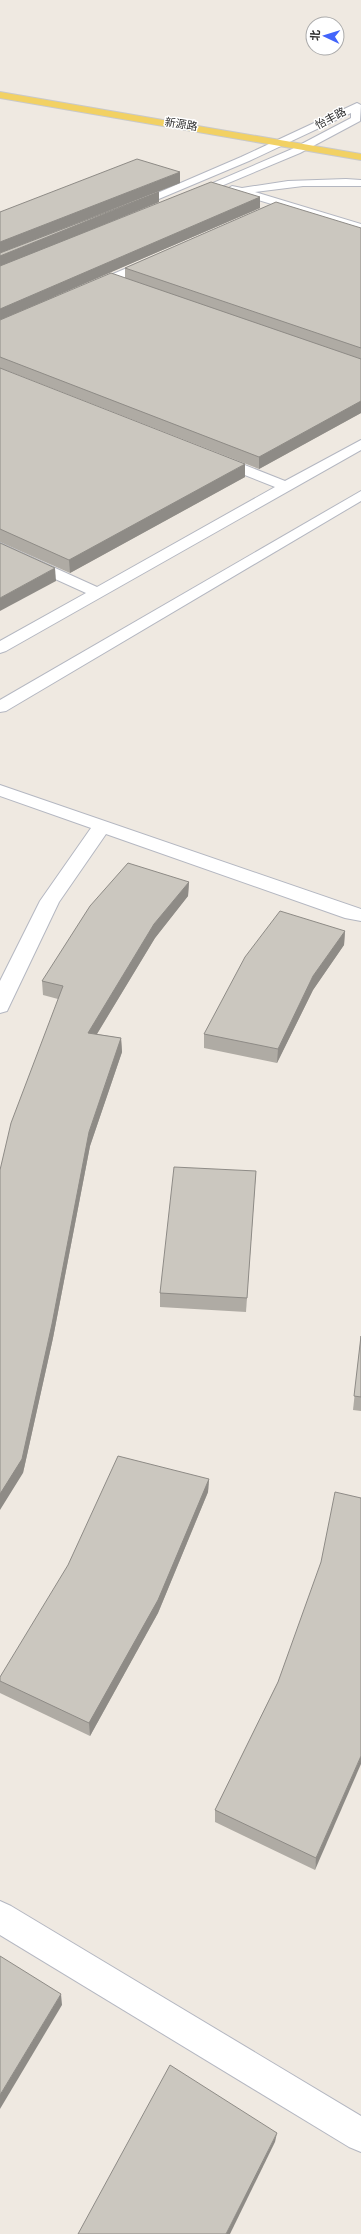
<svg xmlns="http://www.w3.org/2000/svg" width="361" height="2234" viewBox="0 0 361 2234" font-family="Overpass,'Noto Sans SC',sans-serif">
  <rect width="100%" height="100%" fill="#efe9e1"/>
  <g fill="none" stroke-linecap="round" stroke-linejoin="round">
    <g stroke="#b4b7c1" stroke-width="2">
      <g id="minor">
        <path d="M357 103 361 105 360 121 300 153 195 197 191 198 185 195 292 149 351 118V113L249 161 135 209H127L125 207 241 157Z"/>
        <path d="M346 179 361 180V186H303L255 192 361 224V231L228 191 227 189 232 186 242 188 288 181Z"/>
        <path d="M153 257 159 261 157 264 95 291H87L85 288 87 285Z"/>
        <path d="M361 440V450L6 651 0 653V641L86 593 0 554V543L97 587 275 487 212 462 210 459 212 456H222L285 481Z"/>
        <path d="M361 491V501L6 711 0 712V700Z"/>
        <path d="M0 785 361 909V921L345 918 106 834 59 902 7 1011 0 1013V981L40 901 91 828 0 796Z"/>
        <path d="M0 1901 11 1906 361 2116V2152L349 2147 0 1935Z"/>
      </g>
    </g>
    <g stroke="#c9c9c9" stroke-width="2">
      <path id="major" d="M0 92 361 154V160L0 98Z"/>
    </g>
    <use href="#minor" fill="#fff" fill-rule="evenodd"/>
    <use href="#major" fill="#f2d163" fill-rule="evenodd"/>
  </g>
  <g fill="#afaba4">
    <path d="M180 183 48 235 159 192V202L93 229 260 197V208L53 297 125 278V268L361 228V413L259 469 3 369 245 477 70 573 0 542V212Z"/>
    <path d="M189 882 188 896 155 938 97 1034 121 1038 122 1052 90 1146 53 1338 23 1473 58 999 43 995 42 981Z"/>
    <path d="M345 931 344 945 313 990 277 1063 204 1048V1034Z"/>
    <path d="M256 1171 246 1312 160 1307V1293Z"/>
    <path d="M361 1336V1411L353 1410Z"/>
    <path d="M209 1479 208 1492 158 1613 90 1736 0 1693V1677Z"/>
    <path d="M361 1498 315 1870 215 1822V1810L278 1682Z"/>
  </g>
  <g fill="#8e8b86">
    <path d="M180 172V183L0 253V242Z"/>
    <path d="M159 192V202L0 267V256Z"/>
    <path d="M260 197V208L0 320V309Z"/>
    <path d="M361 401V413L259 469V457Z"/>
    <path d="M245 464V477L70 573 69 560Z"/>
    <path d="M55 568 56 581 0 611V598Z"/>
    <path d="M189 882 188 896 155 938 89 1047 88 1033 154 924Z"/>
    <path d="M345 931 344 945 313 990 277 1063 278 1049 313 976Z"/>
    <path d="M121 1038 122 1052 90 1146 53 1338 23 1473 0 1510V1494L89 1132Z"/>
    <path d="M209 1479 208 1492 158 1613 90 1736 89 1723Z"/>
    <path d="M361 1756V1764L315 1870 316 1858Z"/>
    <path d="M61 1994 62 2005 0 2109V2095Z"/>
    <path d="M277 2133 275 2142 230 2234H226Z"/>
  </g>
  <g fill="#cbc7bf" stroke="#8e8b86">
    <path d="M137 159 180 172 0 242V212Z"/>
    <path d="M211 182 260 197 0 309V266Z"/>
    <path d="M159 192 0 256V253Z"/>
    <path d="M276 202 361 228V348L125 268Z"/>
    <path d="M111 273 361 359V401L259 457 0 357V320Z"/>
    <path d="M0 368 245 464 69 560 0 529Z"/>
    <path d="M0 543 55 568 0 598Z"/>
    <path d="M128 863 189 882 154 924 88 1033 121 1038 89 1132 52 1324 22 1459 0 1494V1170L11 1123 63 986 42 981 90 906Z"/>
    <path d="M280 911 345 931 313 976 278 1049 204 1034 245 957Z"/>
    <path d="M174 1167 256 1171 247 1298 160 1293Z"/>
    <path d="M361 1336V1397L354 1396Z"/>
    <path d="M118 1456 209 1479 158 1600 89 1723 0 1681V1677L68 1565Z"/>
    <path d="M335 1492 361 1498V1756L316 1858 215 1810 278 1682 321 1562Z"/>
    <path d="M0 1956 61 1994 0 2095Z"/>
    <path d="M170 2065 277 2133 226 2234H78Z"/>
  </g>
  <g text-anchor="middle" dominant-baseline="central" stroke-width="3" stroke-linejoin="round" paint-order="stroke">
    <g font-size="11" fill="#2e2e2e" stroke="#fff">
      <text transform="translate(331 119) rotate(-28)">怡丰路</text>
      <text transform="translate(181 125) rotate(9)">新源路</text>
    </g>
  </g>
  <g transform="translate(325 36) rotate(274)"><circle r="19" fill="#ffffff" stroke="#ababab"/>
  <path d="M0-3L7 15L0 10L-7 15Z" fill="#4264fb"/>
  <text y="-6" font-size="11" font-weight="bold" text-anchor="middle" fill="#2e2e2e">北</text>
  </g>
</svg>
